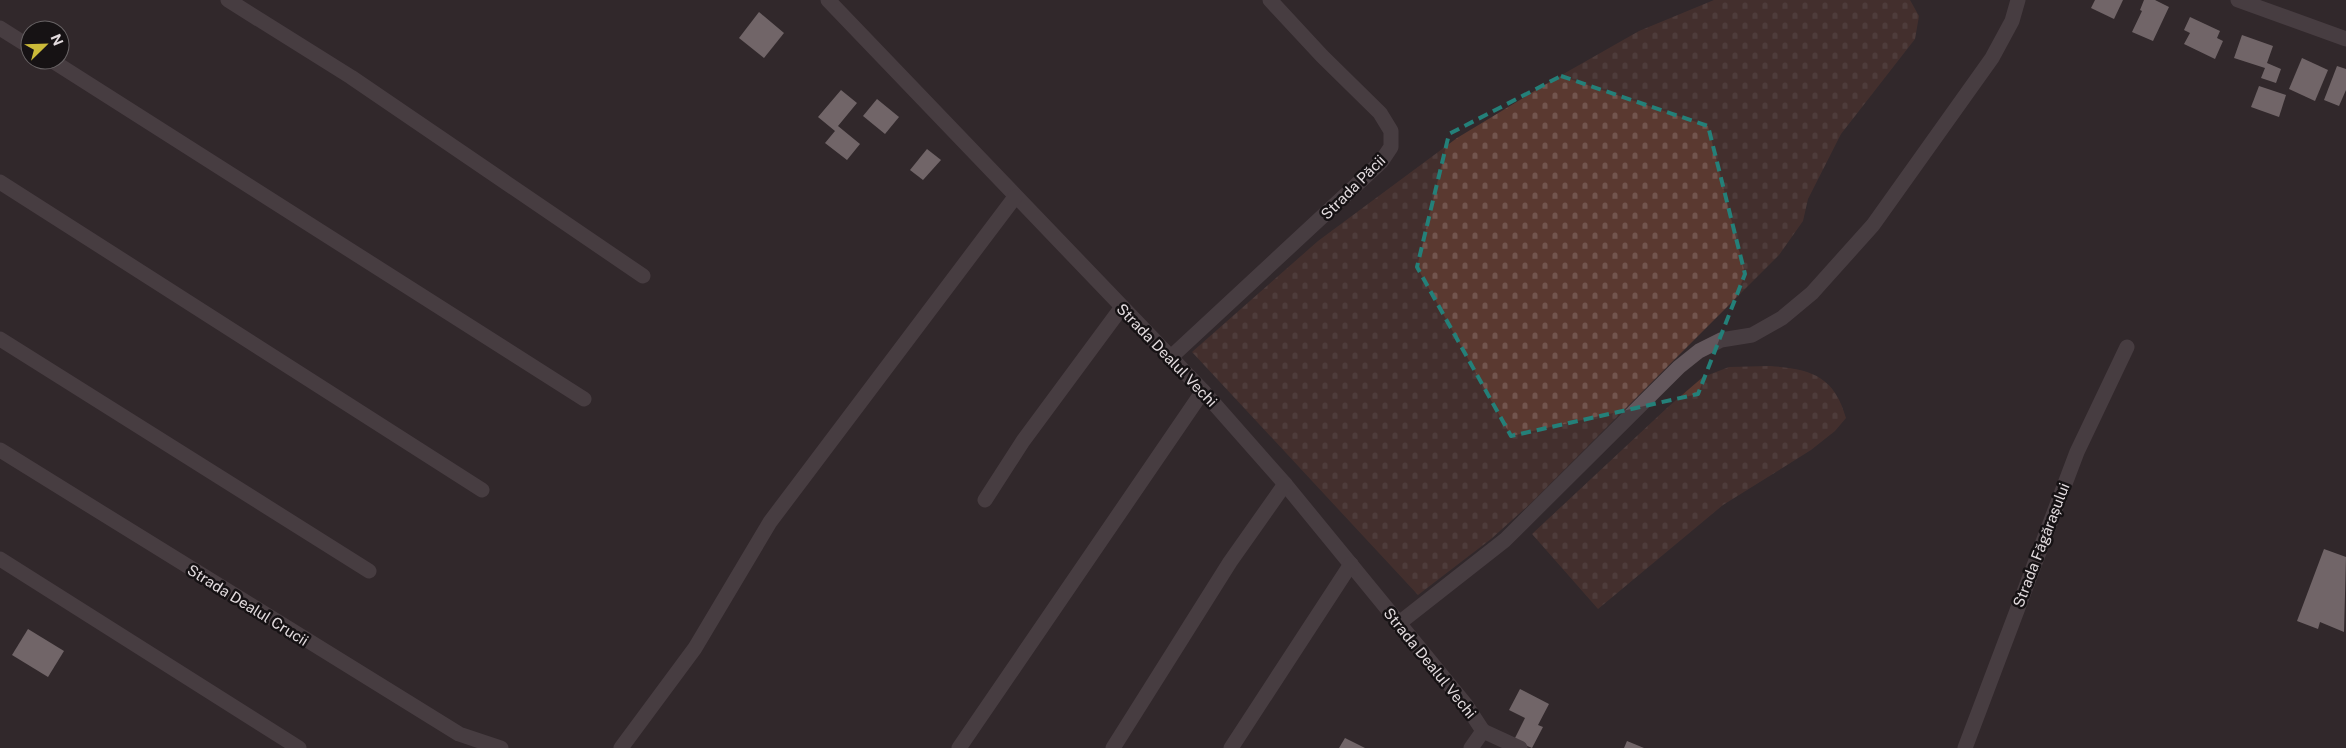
<svg xmlns="http://www.w3.org/2000/svg" width="2346" height="748" viewBox="0 0 2346 748" font-family="'Public Sans',sans-serif">
  <defs>
    <pattern id="cemetery-stones" width="16" height="16" patternUnits="userSpaceOnUse" patternTransform="scale(1.25)"><rect width="16" height="16" fill="#5a3930"/><path d="M2 7V4a2 2 0 0 1 4 0v3zM10 15v-3a2 2 0 0 1 4 0v3z" fill="#72554e"/></pattern>
  </defs>
  <rect width="100%" height="100%" fill="#31282b"/>
  <g fill="url(#cemetery-stones)">
    <path d="M1714 0H1910L1919 16 1915 39 1841 134 1808 199 1803 221 1779 255 1530 504 1491 539 1418 595 1192 352 1318 241 1457 138 1551 81 1639 31Z"/>
    <path d="M1770 366C1810 369 1834 375 1846 418L1835 431 1811 450 1723 505 1598 609 1532 534 1668 407 1703 377 1729 367Z"/>
  </g>
  <g fill="#beb0b1">
    <path d="M2095 0H2123L2114 19 2091 8Z"/>
    <path d="M2144 0H2155L2169 7 2153 41 2132 32 2142 11 2140 10Z"/>
    <path d="M759 12 784 33 764 58 739 38Z"/>
    <path d="M2190 17 2220 31 2217 38 2223 41 2215 59 2184 44 2190 33 2184 30Z"/>
    <path d="M2242 35 2273 46 2267 63 2281 69 2276 83 2261 78 2265 68 2234 58Z"/>
    <path d="M2302 58 2328 70 2315 101 2289 89Z"/>
    <path d="M2337 66 2346 69V90L2339 106 2324 100Z"/>
    <path d="M2259 86 2286 95 2279 117 2251 107Z"/>
    <path d="M841 90 857 103 838 126 860 144 847 160 825 143 835 131 818 117Z"/>
    <path d="M877 99 899 117 885 134 863 116Z"/>
    <path d="M927 149 941 160 923 180 910 170Z"/>
    <path d="M2324 549 2346 557 2344 632 2320 622 2318 629 2297 621Z"/>
    <path d="M28 629 64 651 48 677 12 655Z"/>
    <path d="M1520 689 1549 704 1538 725 1543 727 1532 748 1514 740 1525 718 1509 710Z"/>
    <path d="M1345 738 1365 748H1339Z"/>
    <path d="M1627 741 1644 748H1624Z"/>
  </g>
  <g fill="none" stroke-linecap="round" stroke-linejoin="round">
    <g stroke="#63575c" stroke-width="15">
      <path d="M228 0 351 77 643 276"/>
      <path d="M828 0 1203 391 1285 484 1466 705 1483 731"/>
      <path d="M0 28 30 47"/>
      <path d="M51 60 584 399"/>
      <path d="M0 182 482 490"/>
      <path d="M0 339 369 571"/>
      <path d="M1171 357 1381 162 1391 147V131L1380 113 1322 56 1270 0"/>
      <path d="M0 450 459 734 501 748"/>
      <path d="M985 500 1023 441 1122 307"/>
      <path d="M0 559 299 748"/>
      <path d="M1398 624 1505 540 1679 367 1699 351 1721 340 1752 335 1782 318 1812 293 1873 225 1992 58 2012 21 2018 0"/>
      <path d="M1483 731 1520 748"/>
      <path d="M621 748 695 648 770 522 1015 197"/>
      <path d="M959 748 1203 391"/>
      <path d="M1113 748 1230 562 1285 484"/>
      <path d="M1231 748 1351 564"/>
      <path d="M1471 748 1483 731"/>
      <path d="M1965 748 2077 452 2127 347"/>
    </g>
    <path stroke="#63575c" stroke-width="15" d="M2238 0 2346 39"/>
  </g>
  <path d="M0 0H2346V748H0ZM1561 76 1708 126 1745 274 1698 394 1511 436 1417 267 1449 134Z" fill="#31282b" fill-opacity=".55" fill-rule="evenodd"/>
  <path fill="none" stroke="#248079" stroke-width="4" stroke-dasharray="10 6" stroke-linejoin="round" d="M1561 76 1708 126 1745 274 1698 394 1511 436 1417 267 1449 134Z"/>
  <g text-anchor="middle" dominant-baseline="central" stroke-width="5" stroke-linejoin="round" paint-order="stroke">
    <g font-size="15" fill="#e3dcdf" stroke="#161214">
      <text transform="translate(1353 187) rotate(-45)">Strada Păcii</text>
      <text transform="translate(1167 355) rotate(46)">Strada Dealul Vechi</text>
      <text transform="translate(2041 545) rotate(-69)">Strada Făgărașului</text>
      <text transform="translate(248 605) rotate(32)">Strada Dealul Crucii</text>
      <text transform="translate(1430 663) rotate(51)">Strada Dealul Vechi</text>
    </g>
  </g>
  <g transform="translate(45 45) rotate(67)"><circle r="24" fill="#161214" stroke="#686365"/>
  <path d="M0-4L9 19L0 12L-9 19Z" fill="#cbba39"/>
  <text y="-8" font-size="14" font-weight="bold" text-anchor="middle" fill="#e3dcdf">N</text>
  </g>
</svg>
